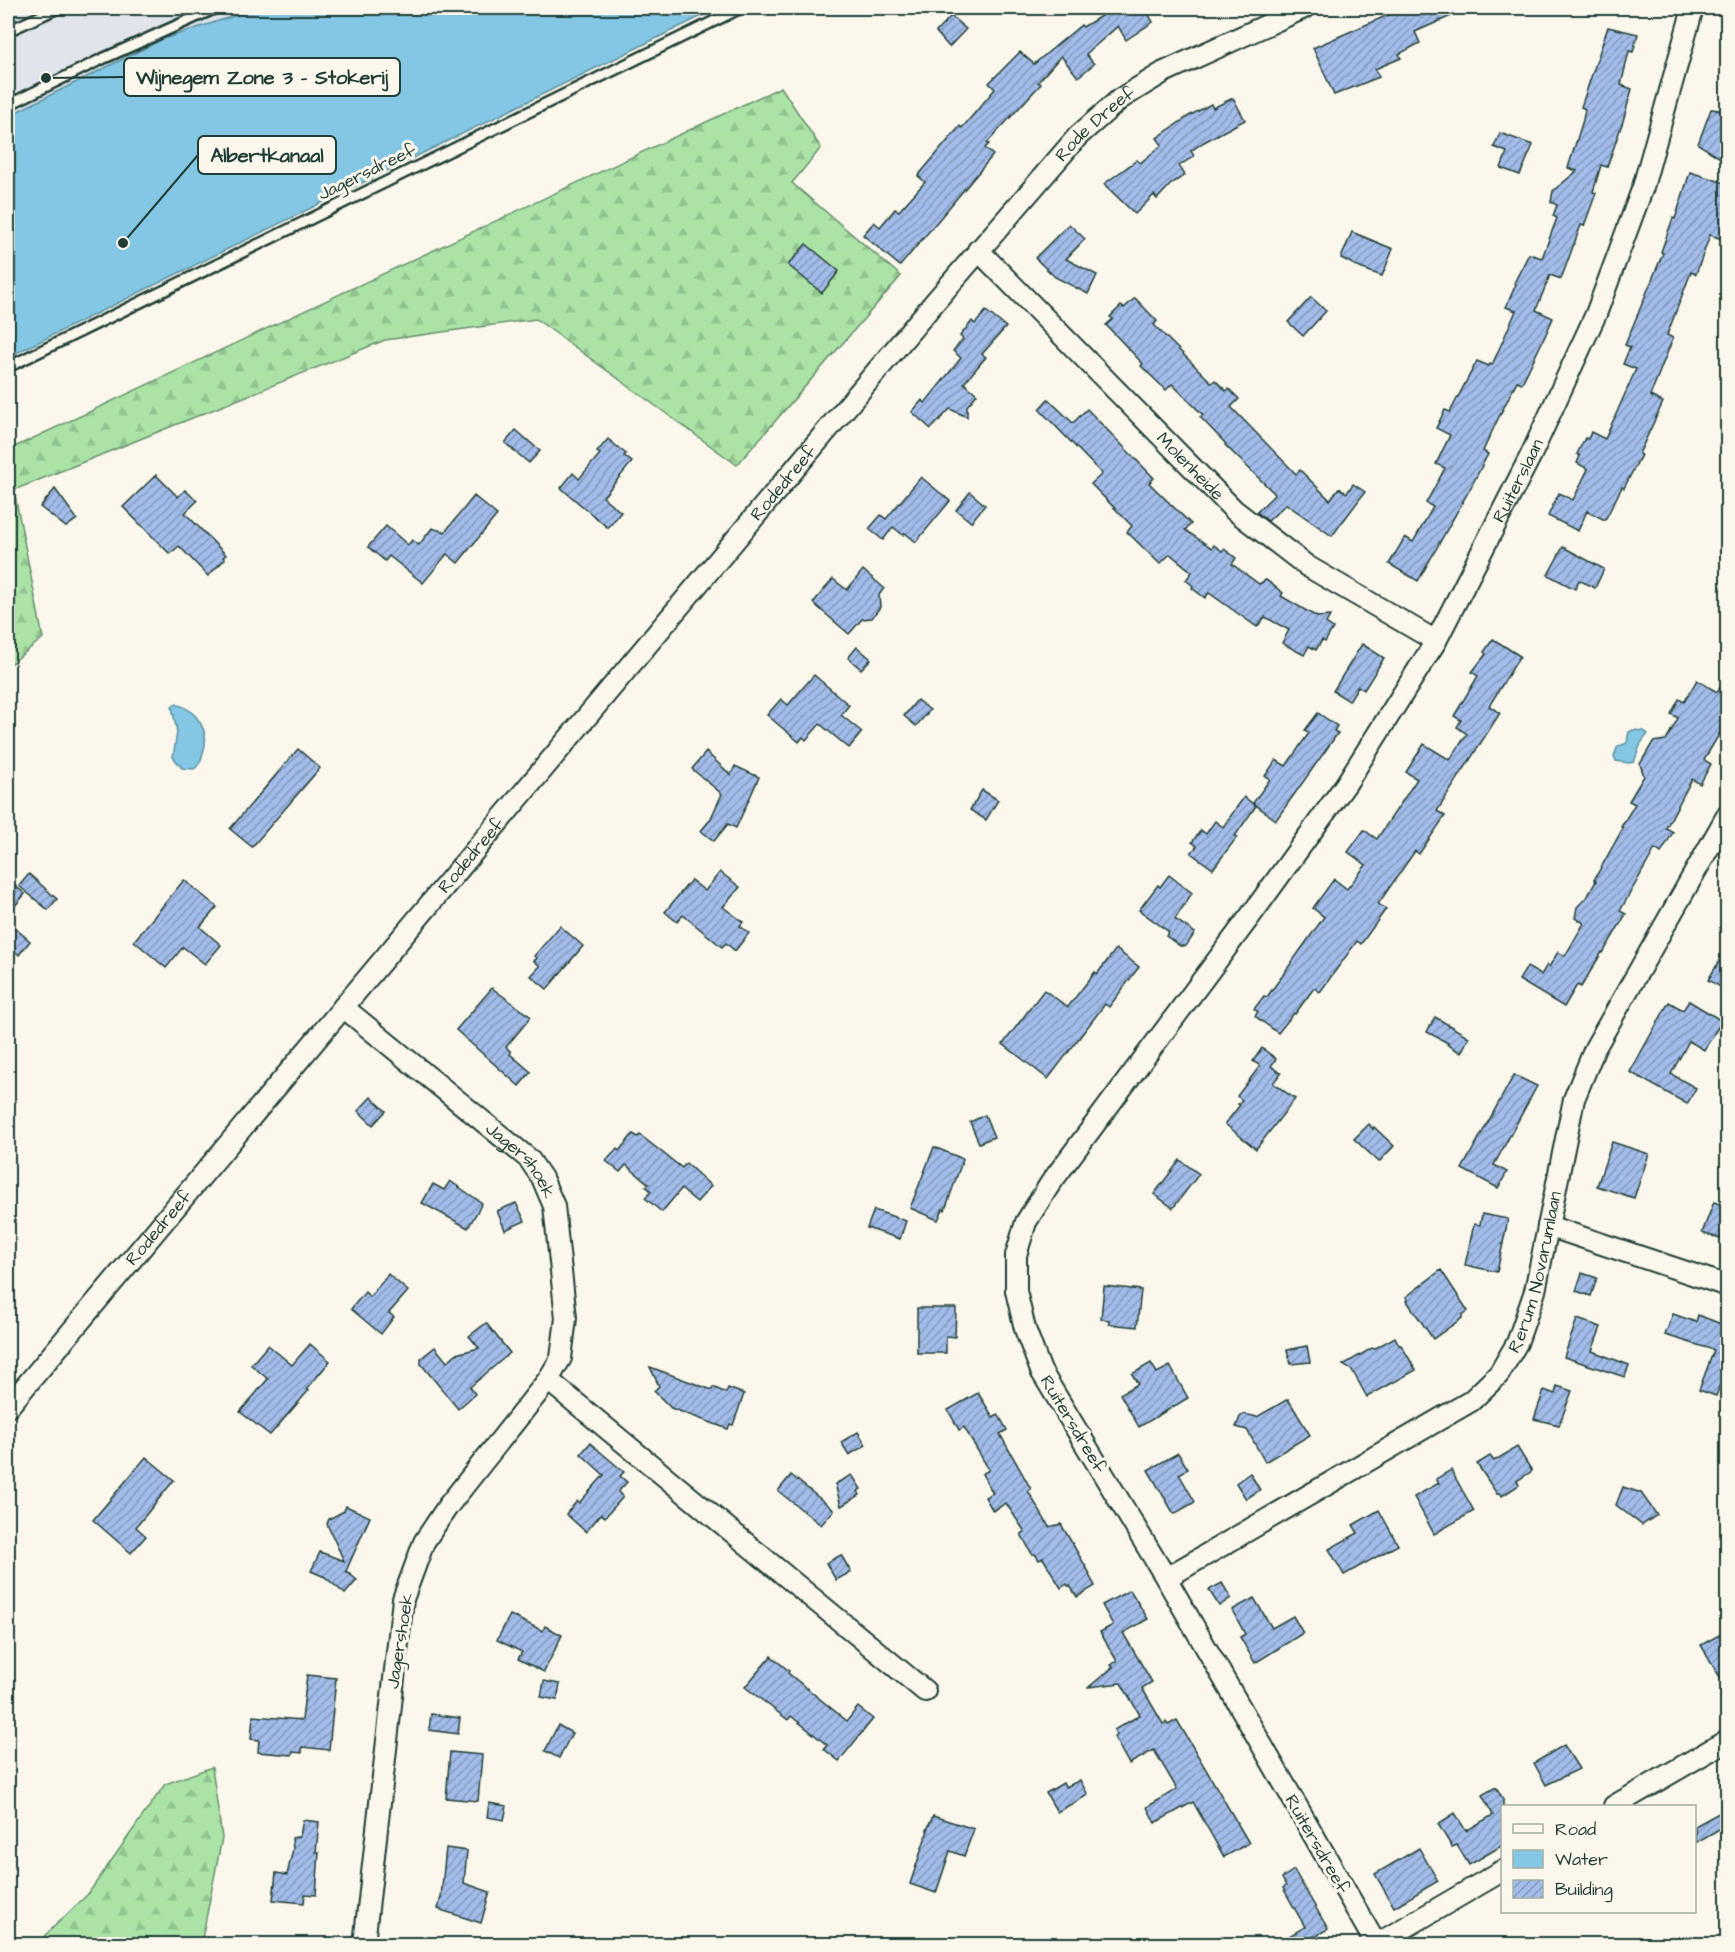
<svg xmlns="http://www.w3.org/2000/svg" width="1735" height="1952" viewBox="0 0 1735 1952" font-family="'Architects Daughter',sans-serif">
  <defs>
    <pattern id="forest-firs" width="22" height="20" patternUnits="userSpaceOnUse" patternTransform="scale(1.5)"><rect width="22" height="20" fill="#abe3a6"/><path d="M5 1l3.5 6h-7zM16 11l3.5 6h-7z" fill="#93c490"/></pattern>
    <pattern id="building-hatch" width="6" height="6" patternUnits="userSpaceOnUse" patternTransform="scale(1.5)"><rect width="6" height="6" fill="#a3bce9"/><path d="M-1 1l2-2M0 6l6-6M5 7l2-2" fill="none" stroke="#849abe"/></pattern>
  </defs>
  <rect width="100%" height="100%" fill="#fbf7ec"/>
  <filter id="ink" filterUnits="userSpaceOnUse"><feTurbulence type="fractalNoise" baseFrequency=".0167" numOctaves="2"/><feDisplacementMap in="SourceGraphic" scale="12" xChannelSelector="R" yChannelSelector="G"/><feConvolveMatrix kernelMatrix="1 2 1 2 8 2 1 2 1" color-interpolation-filters="sRGB"/></filter>
  <g filter="url(#ink)">
    <path fill="#e1e5eb" d="M8 8H258L163 39 8 116Z"/>
    <g fill="url(#forest-firs)" stroke="#65906d" stroke-width="1.5">
      <path d="M781 87 821 148 792 183 901 276 737 465 536 319 385 340 14 490 43 638 8 666V450Z"/>
      <path d="M212 1767 222 1838 201 1944H36L88 1894 165 1784Z"/>
    </g>
    <g fill="#83c7e4" stroke="#5b909e" stroke-width="1.5">
      <path d="M258 8H718L8 357V116L163 39Z"/>
      <path d="M176 704C197 710 211 732 203 753 201 760 200 765 194 769L182 768 173 757 177 732 172 707Z"/>
      <path d="M1633 730 1644 731 1648 734 1641 743 1634 762 1629 763 1616 761 1614 756 1618 746C1631 743 1626 742 1629 732Z"/>
    </g>
    <g fill="url(#building-hatch)" stroke="#1f3d34" stroke-width="1.5">
      <path d="M1107 8H1145L1153 22 1126 40 1118 26 1086 54 1094 64 1078 77 1061 56 1038 82 1041 84 987 143 989 144 985 148 993 155 900 266 863 235 874 222 880 227 895 209 899 211 925 182 918 176 960 126 962 128 995 89 989 83 1020 52 1034 64 1081 25 1083 27 1109 11Z"/>
      <path d="M1404 8H1469L1415 32 1420 43 1399 54 1401 58 1375 69 1379 77 1334 95 1313 48Z"/>
      <path d="M951 16 966 29 949 47 936 32Z"/>
      <path d="M1608 27 1638 34 1633 52 1629 51 1621 85 1632 89 1623 121 1607 167 1601 165 1593 192 1596 193 1584 226 1581 225 1561 279 1550 275 1536 310 1553 318 1545 336 1522 383 1517 381 1496 423 1483 451 1488 454 1471 487 1418 581 1389 564 1405 537 1413 542 1433 507 1426 503 1445 468 1436 464 1450 435 1436 428 1445 410 1450 412 1477 361 1489 366 1490 364 1492 365 1516 311 1506 307 1516 284 1514 283 1529 254 1542 258 1557 218 1553 216 1557 205 1551 202 1553 191 1577 171 1568 168 1583 120 1585 109 1581 107Z"/>
      <path d="M1233 98 1245 120 1204 142 1191 151 1194 156 1179 166 1185 175 1171 184 1157 199 1154 195 1135 214 1104 184 1137 160 1140 163 1162 145 1157 138 1189 116 1211 104 1213 108Z"/>
      <path d="M1711 109 1728 111V163L1698 144Z"/>
      <path d="M1500 133 1533 145 1520 175 1501 168 1507 152 1494 147Z"/>
      <path d="M1690 172 1728 184V241L1710 235 1696 274 1691 272 1667 335 1673 338 1650 396 1663 402 1639 454 1641 455 1624 488 1622 487 1605 520 1587 511 1578 531 1548 516 1559 493 1573 500 1588 469 1577 463 1580 456 1577 454 1585 438 1588 439 1591 432 1605 439 1636 369 1623 364 1630 347 1625 345 1663 253 1661 252 1673 218 1675 219Z"/>
      <path d="M1069 224 1085 239 1066 259 1097 275 1088 294 1055 277 1035 258Z"/>
      <path d="M1352 232 1393 249 1382 276 1363 269H1362L1341 258Z"/>
      <path d="M806 244 839 271 822 293 788 265Z"/>
      <path d="M1311 297 1326 311 1303 336 1288 322Z"/>
      <path d="M1135 298 1157 321 1154 325 1212 383 1215 380 1226 391 1229 389 1239 399 1231 407 1296 474 1300 470 1330 500 1339 488 1347 493 1353 484 1365 492 1332 536 1286 504 1268 521 1257 512 1275 494 1225 445 1226 444 1200 417 1203 415 1172 384 1166 390 1141 366 1143 364 1106 325 1113 319 1110 317 1121 306 1124 308Z"/>
      <path d="M986 311 1006 327 982 354 986 357 964 383 977 394 967 406V417L950 409 931 429 912 412 922 400 925 403 961 358 953 351 963 339 960 336 972 321 975 324Z"/>
      <path d="M1048 399 1073 423 1087 409 1154 478 1149 483 1191 524 1185 530 1212 548 1214 545 1222 551 1224 549 1236 558 1232 564 1259 584 1266 580 1283 593 1281 596 1317 617 1330 616 1326 623 1333 628 1325 642 1322 640 1316 650 1309 646 1304 655 1282 643 1289 630 1265 617 1257 627 1209 593 1205 598 1192 588 1193 586 1186 580 1192 572 1170 554 1160 564 1127 532 1132 526 1091 484 1102 474 1039 409Z"/>
      <path d="M516 430 540 451 529 463 505 443Z"/>
      <path d="M608 439 626 454 624 456 632 462 603 497 621 512 608 528 561 488 573 473 579 479 600 454 597 452Z"/>
      <path d="M156 475 178 497 185 490 197 501 185 513 226 555 223 557 225 559 208 576 179 546 170 554 123 507Z"/>
      <path d="M921 477 950 501 916 542 905 533 903 535 893 527 883 540 869 529 881 515 886 519Z"/>
      <path d="M55 489 77 519 66 527 40 507Z"/>
      <path d="M970 492 985 505 971 522 956 510Z"/>
      <path d="M474 496 497 515 458 563 447 554 423 583 389 556 385 561 368 547 386 526 408 545 412 540 419 545 432 528 445 532Z"/>
      <path d="M1563 547 1604 569 1595 588 1579 580 1575 589 1548 575Z"/>
      <path d="M863 570 884 588 879 595 880 607 872 618 862 619 849 634 813 603 833 579 847 590Z"/>
      <path d="M1493 639 1520 656 1489 706 1500 713 1437 811 1445 816 1419 854 1415 851 1378 904 1386 909 1361 944 1357 941 1320 992 1314 988 1295 1014 1294 1013 1278 1033 1255 1016 1258 1012 1254 1009 1264 996 1267 997 1324 917 1313 908 1334 879 1347 889 1366 865 1348 852 1364 830 1377 839 1417 779 1406 772 1424 744 1450 760 1467 734 1457 727 1461 720 1454 716 1478 676 1472 672 1486 654 1484 652Z"/>
      <path d="M1362 644 1384 658 1364 690 1358 686 1349 701 1333 691Z"/>
      <path d="M857 647 871 659 861 669 848 658Z"/>
      <path d="M1728 673V719L1704 760 1711 764 1700 784 1692 779 1666 828 1673 832 1661 853 1655 849 1620 911 1626 914 1603 953 1602 952 1581 987 1577 985 1564 1007 1519 980 1527 967 1541 975 1547 965 1549 967 1558 952 1565 956 1584 923 1575 918 1577 907 1587 897 1596 881 1594 880 1623 828 1621 827 1635 804 1629 801 1644 776 1640 764 1653 742 1666 740 1678 718 1671 714 1679 699 1684 702 1697 680 1717 692Z"/>
      <path d="M814 675 849 705 841 715 862 732 849 748 820 724 806 740 803 737 799 742 767 715 781 699 788 705Z"/>
      <path d="M917 700 930 710 916 726 904 716Z"/>
      <path d="M1318 713 1337 726 1334 731 1338 733 1276 820 1253 803 1270 779 1265 776 1276 760 1286 766 1309 733 1305 730Z"/>
      <path d="M298 749 320 768 252 847 230 829Z"/>
      <path d="M706 752 731 775 735 766 759 777 736 828 728 824 714 841 701 831 710 820 722 794 692 769Z"/>
      <path d="M982 790 998 800 986 820 970 810Z"/>
      <path d="M1244 797 1256 806 1235 836 1237 837 1213 869 1191 853 1197 846 1192 842 1201 830 1206 834 1215 821 1223 827Z"/>
      <path d="M720 872 740 887 723 907 743 922 740 926 749 933 735 951 726 943 722 947 683 915 677 922 665 912 691 880 705 891Z"/>
      <path d="M29 874 57 899 48 910 19 886Z"/>
      <path d="M1169 875 1192 893 1175 919 1195 933 1186 946H1180L1166 936 1169 932 1139 910 1158 885 1160 887Z"/>
      <path d="M184 880 217 907 200 927 221 945 205 964 183 947 166 968 134 941Z"/>
      <path d="M14 885 25 894 8 914V892Z"/>
      <path d="M8 922 30 941 19 955 8 945Z"/>
      <path d="M560 926 583 946 547 989 531 976 540 966 534 961 537 958 534 956Z"/>
      <path d="M1728 946V991L1708 980Z"/>
      <path d="M1116 949 1139 967 1109 1007 1105 1004 1048 1079 1003 1044 1044 990 1068 1007 1095 972 1097 974Z"/>
      <path d="M492 988 531 1017 506 1047 511 1052 510 1054 531 1072 519 1086 456 1030Z"/>
      <path d="M1689 1001 1722 1021 1704 1050 1689 1041 1671 1074 1696 1088 1687 1104 1630 1072 1669 1002 1683 1010Z"/>
      <path d="M1435 1017 1469 1037 1461 1053 1447 1044 1448 1043 1427 1032Z"/>
      <path d="M1262 1048 1276 1059 1271 1066 1281 1073 1273 1083 1295 1099 1256 1149 1225 1124 1240 1105 1238 1104 1242 1100 1237 1096 1260 1066 1253 1061Z"/>
      <path d="M1514 1075 1537 1086 1494 1165 1507 1172 1498 1188 1462 1169Z"/>
      <path d="M371 1097 386 1111 373 1125 358 1111Z"/>
      <path d="M985 1115 994 1137 979 1143 970 1122Z"/>
      <path d="M1369 1124 1373 1129 1374 1127 1394 1146 1379 1162 1354 1139Z"/>
      <path d="M633 1134 638 1137 640 1135 682 1168 686 1163 711 1186 697 1202 681 1189 662 1212 645 1198 651 1191 646 1186 649 1184 626 1165 620 1172 606 1161 617 1149 619 1151Z"/>
      <path d="M1612 1142 1649 1154 1634 1198 1597 1186Z"/>
      <path d="M934 1147 963 1159 945 1210 943 1209 938 1220 910 1208Z"/>
      <path d="M1180 1160 1199 1174 1173 1208 1154 1194Z"/>
      <path d="M450 1181 482 1203 468 1228 422 1203 433 1184 444 1190Z"/>
      <path d="M1714 1202 1728 1207V1241L1702 1233Z"/>
      <path d="M516 1203 525 1221 505 1230 497 1211Z"/>
      <path d="M874 1210 906 1221 900 1239 867 1228Z"/>
      <path d="M1482 1214 1508 1219 1497 1272 1465 1265 1474 1224 1480 1225Z"/>
      <path d="M1441 1270 1468 1311 1462 1315V1318L1433 1339 1407 1301 1408 1300 1406 1297Z"/>
      <path d="M1582 1273 1597 1278 1591 1296 1576 1291Z"/>
      <path d="M388 1274 408 1291 389 1313 394 1317 381 1334 351 1309 365 1292 370 1297Z"/>
      <path d="M1104 1286 1141 1290 1137 1327 1109 1324V1320L1101 1319Z"/>
      <path d="M917 1308H956L955 1337 946 1336V1353H917Z"/>
      <path d="M1673 1314 1696 1322 1698 1315 1724 1325 1728 1320V1363L1716 1396 1699 1390 1714 1350 1665 1335Z"/>
      <path d="M1577 1319 1601 1327 1592 1351 1629 1365 1625 1377 1564 1357Z"/>
      <path d="M486 1323 510 1353 470 1387 475 1394 458 1409 421 1364V1358L435 1347 447 1362 456 1354 479 1348 469 1336Z"/>
      <path d="M1395 1337 1399 1345H1401L1416 1370 1367 1397 1352 1370 1343 1365 1372 1348 1374 1349Z"/>
      <path d="M310 1344 330 1361 307 1389 309 1390 270 1435 240 1412 268 1379 251 1365 268 1345 292 1365Z"/>
      <path d="M1307 1346 1310 1362 1291 1364 1287 1350Z"/>
      <path d="M1151 1363 1157 1373 1170 1366 1188 1398 1139 1427 1120 1394 1138 1384 1132 1374Z"/>
      <path d="M650 1367 712 1390 713 1387 726 1393 728 1388 744 1394 733 1425 730 1424 728 1429 671 1408 654 1391 659 1386Z"/>
      <path d="M1557 1386 1572 1391 1559 1425 1534 1419 1544 1390 1555 1394Z"/>
      <path d="M978 1393 993 1417 998 1414 1007 1430 1000 1434 1031 1489 1028 1491 1049 1527 1061 1524 1090 1574 1089 1575 1095 1586 1077 1597 1070 1586H1068L1067 1584 1061 1588 1043 1558 1039 1560 1035 1554H1032L1021 1534 1025 1532 1006 1503 993 1511 985 1497 993 1493 982 1474 989 1470 964 1427 959 1430 948 1410Z"/>
      <path d="M1288 1399 1310 1435 1265 1462 1247 1430 1236 1427 1240 1417 1244 1414 1257 1417Z"/>
      <path d="M858 1432 866 1445 849 1455 841 1442Z"/>
      <path d="M590 1443 624 1472 620 1476 627 1482 618 1492 623 1497 605 1517 601 1514 586 1532 566 1514 577 1501 579 1503 604 1475 581 1454Z"/>
      <path d="M1517 1447 1532 1471 1517 1481 1519 1485 1502 1496 1499 1493 1497 1494 1477 1464 1490 1456 1494 1461Z"/>
      <path d="M1178 1453 1188 1469 1179 1474 1195 1502 1174 1514 1148 1470Z"/>
      <path d="M146 1457 174 1480 136 1527 146 1536 131 1553 93 1520Z"/>
      <path d="M1451 1470 1474 1511 1434 1534 1414 1497 1439 1483 1436 1479Z"/>
      <path d="M1250 1473 1260 1490 1246 1499 1236 1483Z"/>
      <path d="M791 1475 834 1510 821 1525 778 1491Z"/>
      <path d="M852 1475 861 1489 858 1491 860 1495 841 1506 835 1484Z"/>
      <path d="M1623 1487 1641 1493 1657 1515 1642 1525 1616 1505Z"/>
      <path d="M346 1506 370 1517 346 1571 357 1580 345 1594 325 1577 311 1571 320 1552 344 1561 327 1524 329 1519 344 1511Z"/>
      <path d="M1379 1510 1398 1545 1344 1575 1329 1549 1358 1533 1353 1525Z"/>
      <path d="M841 1555 851 1572 836 1580 826 1563Z"/>
      <path d="M1222 1583 1231 1598 1219 1606 1209 1590Z"/>
      <path d="M1130 1590 1148 1619 1123 1633 1152 1682 1142 1688 1163 1724 1166 1722 1168 1725 1177 1720 1249 1843 1224 1857 1193 1802 1155 1823 1147 1807 1177 1789 1154 1750 1129 1764 1114 1737 1117 1735 1114 1730 1140 1715 1121 1683 1089 1687 1113 1667 1111 1665 1117 1661 1100 1632 1113 1625 1102 1605Z"/>
      <path d="M1254 1598 1272 1628 1293 1616 1303 1633 1255 1663 1240 1637 1245 1634 1232 1610Z"/>
      <path d="M510 1615 543 1631 545 1626 562 1635 544 1672 518 1659 522 1652 497 1640Z"/>
      <path d="M1728 1630V1691L1701 1645Z"/>
      <path d="M771 1656 789 1671 788 1673 847 1721 858 1707 873 1719 839 1761 824 1749 827 1745 791 1716 788 1720 745 1687Z"/>
      <path d="M307 1675 336 1678 329 1750 302 1747V1753L293 1752 292 1755 258 1752 259 1740 251 1739 253 1716 302 1720Z"/>
      <path d="M544 1681 560 1684 557 1700 541 1697Z"/>
      <path d="M431 1714 460 1718 458 1734 429 1730Z"/>
      <path d="M558 1725 572 1733 559 1758 545 1751Z"/>
      <path d="M1564 1745 1579 1769 1546 1785 1534 1763Z"/>
      <path d="M450 1752 482 1755 478 1801 446 1798Z"/>
      <path d="M1080 1780 1088 1795 1057 1812 1046 1793 1063 1783 1066 1787Z"/>
      <path d="M1496 1787 1503 1799V1845L1469 1865 1457 1845 1452 1847 1438 1824 1455 1813 1466 1831 1493 1815 1482 1795Z"/>
      <path d="M489 1803 507 1806 504 1820 487 1817Z"/>
      <path d="M1728 1808V1824L1695 1843V1826Z"/>
      <path d="M933 1816 974 1829 964 1856 950 1851 936 1893 910 1884 928 1830H927Z"/>
      <path d="M303 1820 319 1822 316 1852H319L316 1895 305 1894 304 1903 273 1900 276 1873 287 1875 293 1849 292 1838 300 1836Z"/>
      <path d="M446 1848 467 1851 464 1883 490 1892 481 1923 438 1909 441 1897Z"/>
      <path d="M1419 1848 1438 1881 1394 1907 1375 1874Z"/>
      <path d="M1294 1870 1328 1929 1313 1937 1317 1944H1275L1305 1927 1283 1888 1286 1886 1282 1878Z"/>
    </g>
    <g fill="none" stroke-linecap="round" stroke-linejoin="round">
      <g stroke="#1f3d34" stroke-width="14">
        <g id="lane">
          <path d="M8 31 58 8"/>
          <path d="M8 105 100 60 216 8"/>
          <path d="M8 367 741 8"/>
        </g>
      </g>
      <g stroke="#1f3d34" stroke-width="24">
        <g id="street">
          <path id="s1" d="M978 250 1234 510 1307 566 1436 641"/>
          <path id="s2" d="M343 1007 529 1159 542 1178 554 1206 566 1318 561 1358 548 1380 448 1506 424 1542 403 1599 364 1944"/>
          <path d="M1548 1226 1728 1286"/>
          <path d="M548 1380 925 1691"/>
          <path id="s3" d="M8 1407 933 304 1078 136 1120 99 1164 72 1304 8"/>
          <path id="s4" d="M1166 1578 1471 1401 1499 1374 1517 1343 1535 1291 1574 1099 1595 1048 1728 814"/>
          <path d="M1614 1806 1728 1740"/>
          <path id="s5" d="M1376 1944 1166 1578 1041 1371 1025 1329 1016 1291V1255L1026 1222 1050 1184 1254 911 1346 784 1436 641 1531 455 1596 314 1643 187 1693 8"/>
          <path d="M1377 1944 1502 1871"/>
        </g>
      </g>
      <use href="#lane" stroke="#fbf7ec" stroke-width="9"/>
      <use href="#street" stroke="#fbf7ec" stroke-width="20"/>
    </g>
  </g>
  <g text-anchor="middle" dominant-baseline="central" stroke-width="6" stroke-linejoin="round" paint-order="stroke">
    <g font-size="18" fill="#1f3d34" stroke="#fbf7ec">
      <text stroke="none"><textPath href="#s3" startOffset="1682">Rode Dreef</textPath></text>
      <text transform="translate(367 172) rotate(-26)">Jagersdreef</text>
      <text stroke="none"><textPath href="#s1" startOffset="303">Molenheide</textPath></text>
      <text stroke="none"><textPath href="#s5" startOffset="1710">Ruiterslaan</textPath></text>
      <text stroke="none"><textPath href="#s3" startOffset="1206">Rodedreef</textPath></text>
      <text stroke="none"><textPath href="#s3" startOffset="720">Rodedreef</textPath></text>
      <text stroke="none"><textPath href="#s2" startOffset="236">Jagershoek</textPath></text>
      <text stroke="none"><textPath href="#s3" startOffset="234">Rodedreef</textPath></text>
      <text stroke="none"><textPath href="#s4" startOffset="501">Rerum Novarumlaan</textPath></text>
      <text transform="translate(1073 1424) rotate(59)">Ruitersdreef</text>
      <text transform="translate(400 1641) rotate(-81)">Jagershoek</text>
      <text transform="translate(1317 1844) rotate(60)">Ruitersdreef</text>
    </g>
  </g>
  <path fill="none" stroke="#1f3d34" stroke-width="2" d="M46 78L124 77M123 243L198 155"/>
  <g fill="#1f3d34" stroke="#fbf7ec" stroke-width="2">
    <circle cx="46" cy="78" r="6"/>
    <circle cx="123" cy="243" r="6"/>
  </g>
  <g fill="#fbf7ec" stroke="#1f3d34" stroke-width="2">
    <rect x="124" y="58" width="276" height="38" rx="6"/>
    <rect x="198" y="136" width="138" height="38" rx="6"/>
  </g>
  <g font-size="20" text-anchor="middle" font-weight="bold" fill="#1f3d34">
    <text x="262" y="84">Wijnegem Zone 3 - Stokerij</text>
    <text x="267" y="162">Albertkanaal</text>
  </g>
  <rect width="1735" height="1952" fill="none" stroke="#fbf7ec" stroke-width="30"/>
  <rect x="15" y="15" width="1705" height="1922" fill="none" stroke="#1f3d34" stroke-width="2" filter="url(#ink)"/>
  <rect x="1501" y="1805" width="195" height="108" fill="#fbf7ec" stroke="#a3ada2" stroke-width="1.5"/>
  <rect x="1513" y="1824" width="30" height="9" fill="#fbf7ec" stroke="#a3ada2" stroke-width="1.5"/>
  <text x="1555" y="1835" font-size="18" fill="#1f3d34">Road</text>
  <rect x="1513" y="1850" width="30" height="18" fill="#83c7e4" stroke="#a3ada2" stroke-width="1.5"/>
  <text x="1555" y="1865" font-size="18" fill="#1f3d34">Water</text>
  <rect x="1513" y="1880" width="30" height="18" fill="url(#building-hatch)" stroke="#a3ada2" stroke-width="1.5"/>
  <text x="1555" y="1895" font-size="18" fill="#1f3d34">Building</text>
</svg>
